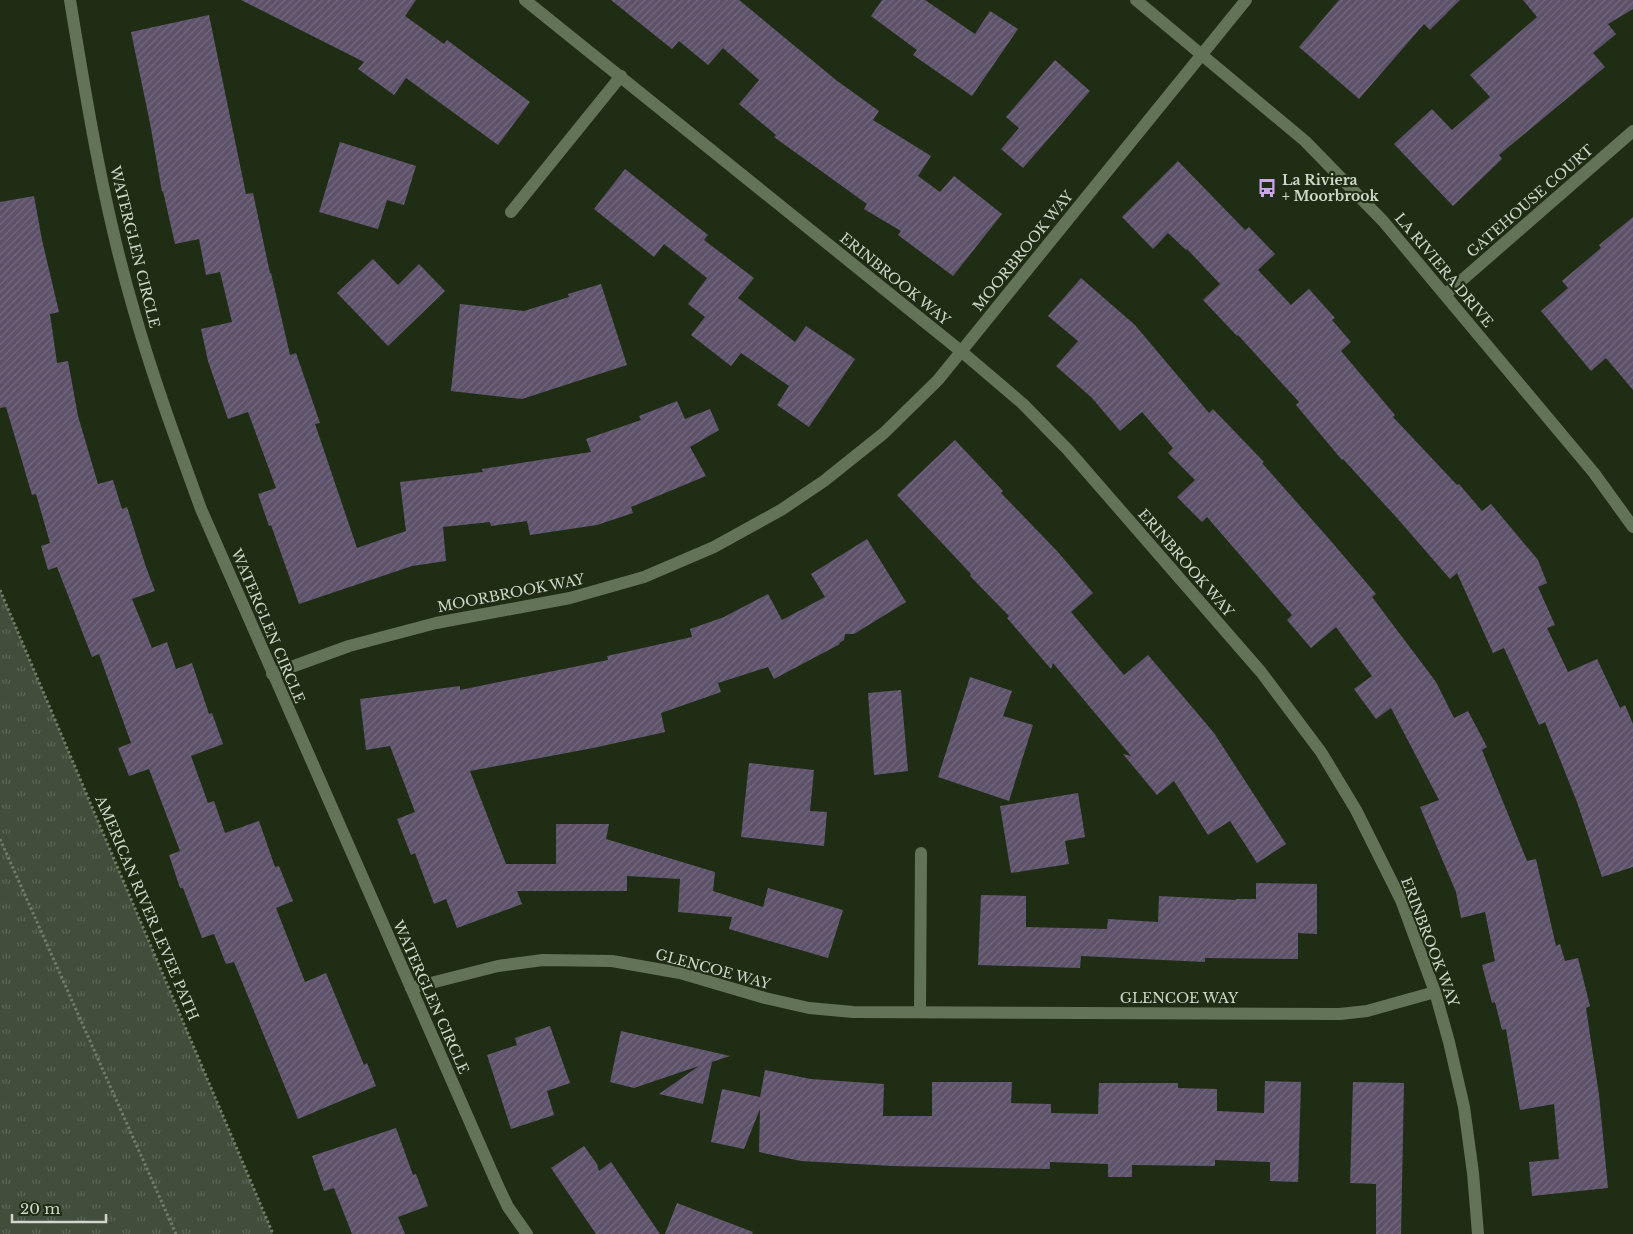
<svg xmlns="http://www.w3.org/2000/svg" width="1633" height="1234" viewBox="0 0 1633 1234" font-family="'Libre Baskerville',serif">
  <defs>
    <pattern id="grass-tufts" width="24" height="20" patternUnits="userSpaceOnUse" patternTransform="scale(1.25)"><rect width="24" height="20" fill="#434d3c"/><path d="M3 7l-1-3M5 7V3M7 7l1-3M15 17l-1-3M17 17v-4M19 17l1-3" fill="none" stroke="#5d6657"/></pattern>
    <pattern id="building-hatch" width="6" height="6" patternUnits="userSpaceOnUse" patternTransform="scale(1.25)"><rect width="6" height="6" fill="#5d526a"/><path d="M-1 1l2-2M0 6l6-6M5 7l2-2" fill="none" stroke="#736a7e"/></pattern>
  </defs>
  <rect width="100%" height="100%" fill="#202d15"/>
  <path fill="url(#grass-tufts)" d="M0 590 273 1234H0Z"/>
  <g fill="url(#building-hatch)">
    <path d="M241 0H416L405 16 444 44 447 40 530 102 498 145 406 78 394 95 358 69 364 62Z"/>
    <path d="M611 0H739L836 80 879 111 873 120 931 156 918 176 940 192 954 176 1002 214 953 276 898 235 901 231 864 209 867 204 774 137 776 135 739 104 759 80 723 48 708 65 679 41 672 49Z"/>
    <path d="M882 0H925L975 34 990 11 1018 29 972 96 913 55 917 50 871 16Z"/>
    <path d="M1339 0H1460L1430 30 1424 24 1359 99 1299 47Z"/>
    <path d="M1523 0H1633V9L1608 24 1616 34 1593 53 1605 67 1499 155 1502 159 1453 206 1394 144 1432 109 1452 130 1490 97 1470 75 1537 17Z"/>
    <path d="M209 15 246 194 253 193 270 273H271L290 355 296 353 320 423 315 424 357 548 406 531 400 482 483 472 482 469 591 452 586 439 641 420 639 416 677 401 685 419 710 409 719 430 690 447 706 476 631 507 633 513 597 525 530 535 527 521 491 526 490 522 443 527 446 561 412 566 299 604 271 525 269 526 258 494 276 488 248 412 228 419 208 361 201 329 232 322 220 272 206 275 199 239 175 244 163 191 162 192 150 123 131 32Z"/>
    <path d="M1055 60 1090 91 1023 168 1001 149 1019 128 1006 117Z"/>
    <path d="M340 142 416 166 404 205 387 200 378 229 319 212Z"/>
    <path d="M1178 161 1245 230 1249 227 1275 254 1258 270 1291 305 1309 289 1335 318 1332 320 1351 342 1341 351 1395 415 1393 417 1457 485 1459 484 1482 511 1491 504 1538 560 1547 583 1538 587 1555 625 1547 628 1568 672 1597 659 1620 708 1625 705 1633 724V867L1602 877 1577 802 1545 722 1539 725 1504 648 1493 653 1457 573 1450 579 1397 518 1343 459 1342 460 1296 405 1299 402 1238 335 1237 336 1203 300 1220 284 1187 249 1186 250 1168 233 1153 249 1122 217Z"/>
    <path d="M625 169 708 235 704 240 754 278 738 298 795 342 806 326 855 359 809 427 777 405 789 386 741 353 731 366 691 335 705 317 688 304 707 278 664 244 654 257 594 209Z"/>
    <path d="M34 196 42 240 59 312 50 314 57 363 68 361 78 416 98 484 113 480 122 509 127 507 146 567 155 591 132 599 152 648 167 642 176 669 192 663 209 714 212 713 223 744 191 756 208 803 214 801 225 833 259 821 275 867 279 866 293 901 276 908 305 982 326 973 364 1065 367 1063 376 1086 298 1119 234 962 226 964 214 934 202 938 183 888H180L169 855 180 851 149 769 129 776 118 748 131 743 99 654 92 657 57 567 48 570 41 546 50 543 36 494 32 495 6 407 0 408V202Z"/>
    <path d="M1633 217V390L1606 358 1591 371 1541 311 1568 288 1562 281 1601 248 1599 245Z"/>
    <path d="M373 259 398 285 419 264 445 291 388 346 337 293Z"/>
    <path d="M1081 278 1135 325 1209 413 1213 409 1264 462 1262 463 1330 540 1376 594 1372 597 1436 682 1454 718 1468 711 1487 747 1482 750 1527 861 1536 859 1556 946 1560 944 1565 961 1578 958 1590 1006 1586 1008 1599 1095 1608 1188 1532 1196 1529 1162 1559 1159 1554 1104 1520 1110 1506 1029 1502 1030 1495 1002 1492 1003 1482 965 1495 961 1485 912 1461 918 1456 892 1420 807 1439 800 1391 708 1376 719 1354 689 1372 676 1336 627 1311 648 1287 620 1292 615 1207 517 1202 522 1177 497 1195 480 1168 453 1173 448 1142 412 1120 431 1092 398 1056 366 1078 341 1048 316Z"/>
    <path d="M601 284 627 365 522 399 451 391 460 304 524 311 569 297 568 294Z"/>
    <path d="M955 440 1003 491 1001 493 1057 551 1093 593 1071 612 1124 675 1148 655 1214 733 1286 844 1257 863 1230 821 1208 835 1174 781 1157 795 1123 754 1131 756 1053 663 1051 669 1007 618 1009 616 970 576 971 574 897 495Z"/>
    <path d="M867 539 906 602 854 634H845L844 640 839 643 840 644 774 679 768 667 718 683 721 692 661 713 665 732 593 748 470 771 506 864H556V824H609L606 839 715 872 713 891 763 907 768 888 843 910 828 958 729 929 732 917 678 912 680 879 627 876V891H517L522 904 457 928 446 899 434 904 415 853 411 855 397 819 415 812 390 746 366 750 360 699 460 686V690L608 660 607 656 692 637 690 629 724 617 768 594 782 620 825 597 811 574Z"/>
    <path d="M970 677 1012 691 1003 716 1033 725 1009 801 938 777Z"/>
    <path d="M901 690 908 771 874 775 868 693Z"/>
    <path d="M749 763 814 770 810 811 827 812 824 846 741 837Z"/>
    <path d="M1078 793 1085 837 1065 841 1069 864 1011 873 1000 806Z"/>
    <path d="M1256 883 1317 884V934L1298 933V959L1205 958V962L1081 956 1080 968 978 965 981 895 1026 896V927L1107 929 1108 919 1158 922 1159 896 1236 900V899H1256Z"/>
    <path d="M550 1026 570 1083 547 1091 554 1115 511 1129 487 1055 517 1045 515 1038Z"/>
    <path d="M621 1031 730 1056 712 1062 703 1104 659 1094 699 1066 634 1088 610 1082Z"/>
    <path d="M765 1070 811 1079 884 1084 883 1116H932V1082H1012L1011 1103 1051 1104V1113L1098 1114 1099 1083H1178V1088L1217 1089V1111L1264 1113 1265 1081 1301 1082 1298 1182 1270 1181V1162L1215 1160V1166L1132 1165V1177H1108V1164L1050 1162V1169L893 1166 801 1161 759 1152 760 1109 744 1149 711 1142 722 1089 760 1097Z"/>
    <path d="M1353 1082 1404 1083 1401 1234H1376V1184L1350 1183Z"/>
    <path d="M396 1128 413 1175 416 1174 428 1206 398 1217 405 1234H352L334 1188 324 1191 312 1156Z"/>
    <path d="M584 1146 597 1164 599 1171 611 1162 660 1234H596L551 1168Z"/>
    <path d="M677 1203 753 1232 752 1234H665Z"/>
  </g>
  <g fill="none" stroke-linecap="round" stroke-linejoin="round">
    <g stroke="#717c68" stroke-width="3" stroke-dasharray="2.5 2.5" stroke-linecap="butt">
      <path d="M0 590 273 1234"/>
      <path d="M0 839 176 1234"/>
    </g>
    <g stroke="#637357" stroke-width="12">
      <path d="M70 0C87 104 104 209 134 311 153 378 177 443 201 509L498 1186 508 1207 527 1234"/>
      <path d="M525 0 962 352 1023 404 1068 450 1261 672 1321 752 1356 810 1401 900 1435 992 1449 1042 1464 1107 1473 1173 1478 1234"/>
      <path d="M511 212 621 76"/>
      <path d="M1446 294 1633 131"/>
      <path d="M272 674 349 646 436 623 570 598 644 577 714 547 781 510 824 481 884 433 938 380 1246 0"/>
      <path d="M411 988 498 966 543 960 612 961 680 973 765 998 809 1008 853 1012 1340 1014 1367 1011 1435 992"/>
      <path d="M920 1012 921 853"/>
    </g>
    <path stroke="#637357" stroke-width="12" d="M1136 0 1305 141 1383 221 1594 473 1633 527"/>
  </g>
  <defs>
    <g id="bus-bare" transform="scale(1.5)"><path d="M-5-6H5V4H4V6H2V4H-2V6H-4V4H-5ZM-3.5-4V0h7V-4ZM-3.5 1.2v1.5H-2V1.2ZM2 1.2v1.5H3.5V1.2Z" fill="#c9a5ee" stroke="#202d15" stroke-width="2.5" paint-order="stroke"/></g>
  </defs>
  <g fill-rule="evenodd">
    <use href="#bus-bare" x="1267" y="188"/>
  </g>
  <g text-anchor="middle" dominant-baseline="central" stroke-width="4.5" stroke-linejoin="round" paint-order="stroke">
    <g font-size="14" font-weight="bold" fill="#cfd7c8" stroke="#202d15" text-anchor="start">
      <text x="1282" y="180">La Riviera<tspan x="1282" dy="16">+ Moorbrook</tspan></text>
    </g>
    <g font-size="14" fill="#cfd7c8" stroke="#202d15">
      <text transform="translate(1530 201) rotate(-41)">GATEHOUSE COURT</text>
      <text transform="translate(135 247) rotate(76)">WATERGLEN CIRCLE</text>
      <text transform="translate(1023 251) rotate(-51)">MOORBROOK WAY</text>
      <text transform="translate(1444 270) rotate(50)">LA RIVIERA DRIVE</text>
      <text transform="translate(895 279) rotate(39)">ERINBROOK WAY</text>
      <text transform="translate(1186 563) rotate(49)">ERINBROOK WAY</text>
      <text transform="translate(511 593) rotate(-11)">MOORBROOK WAY</text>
      <text transform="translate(268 626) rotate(67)">WATERGLEN CIRCLE</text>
      <text transform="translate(147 908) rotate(67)">AMERICAN RIVER LEVEE PATH</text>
      <text transform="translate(1430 942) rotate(69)">ERINBROOK WAY</text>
      <text transform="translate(713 969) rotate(15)">GLENCOE WAY</text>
      <text transform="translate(431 997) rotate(66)">WATERGLEN CIRCLE</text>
      <text x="1179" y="998">GLENCOE WAY</text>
    </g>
  </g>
  <path d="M12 1214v8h94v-8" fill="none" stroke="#cfd7c8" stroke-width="2.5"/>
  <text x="20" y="1214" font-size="15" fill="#cfd7c8" stroke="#202d15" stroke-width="4" paint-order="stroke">20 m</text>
</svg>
